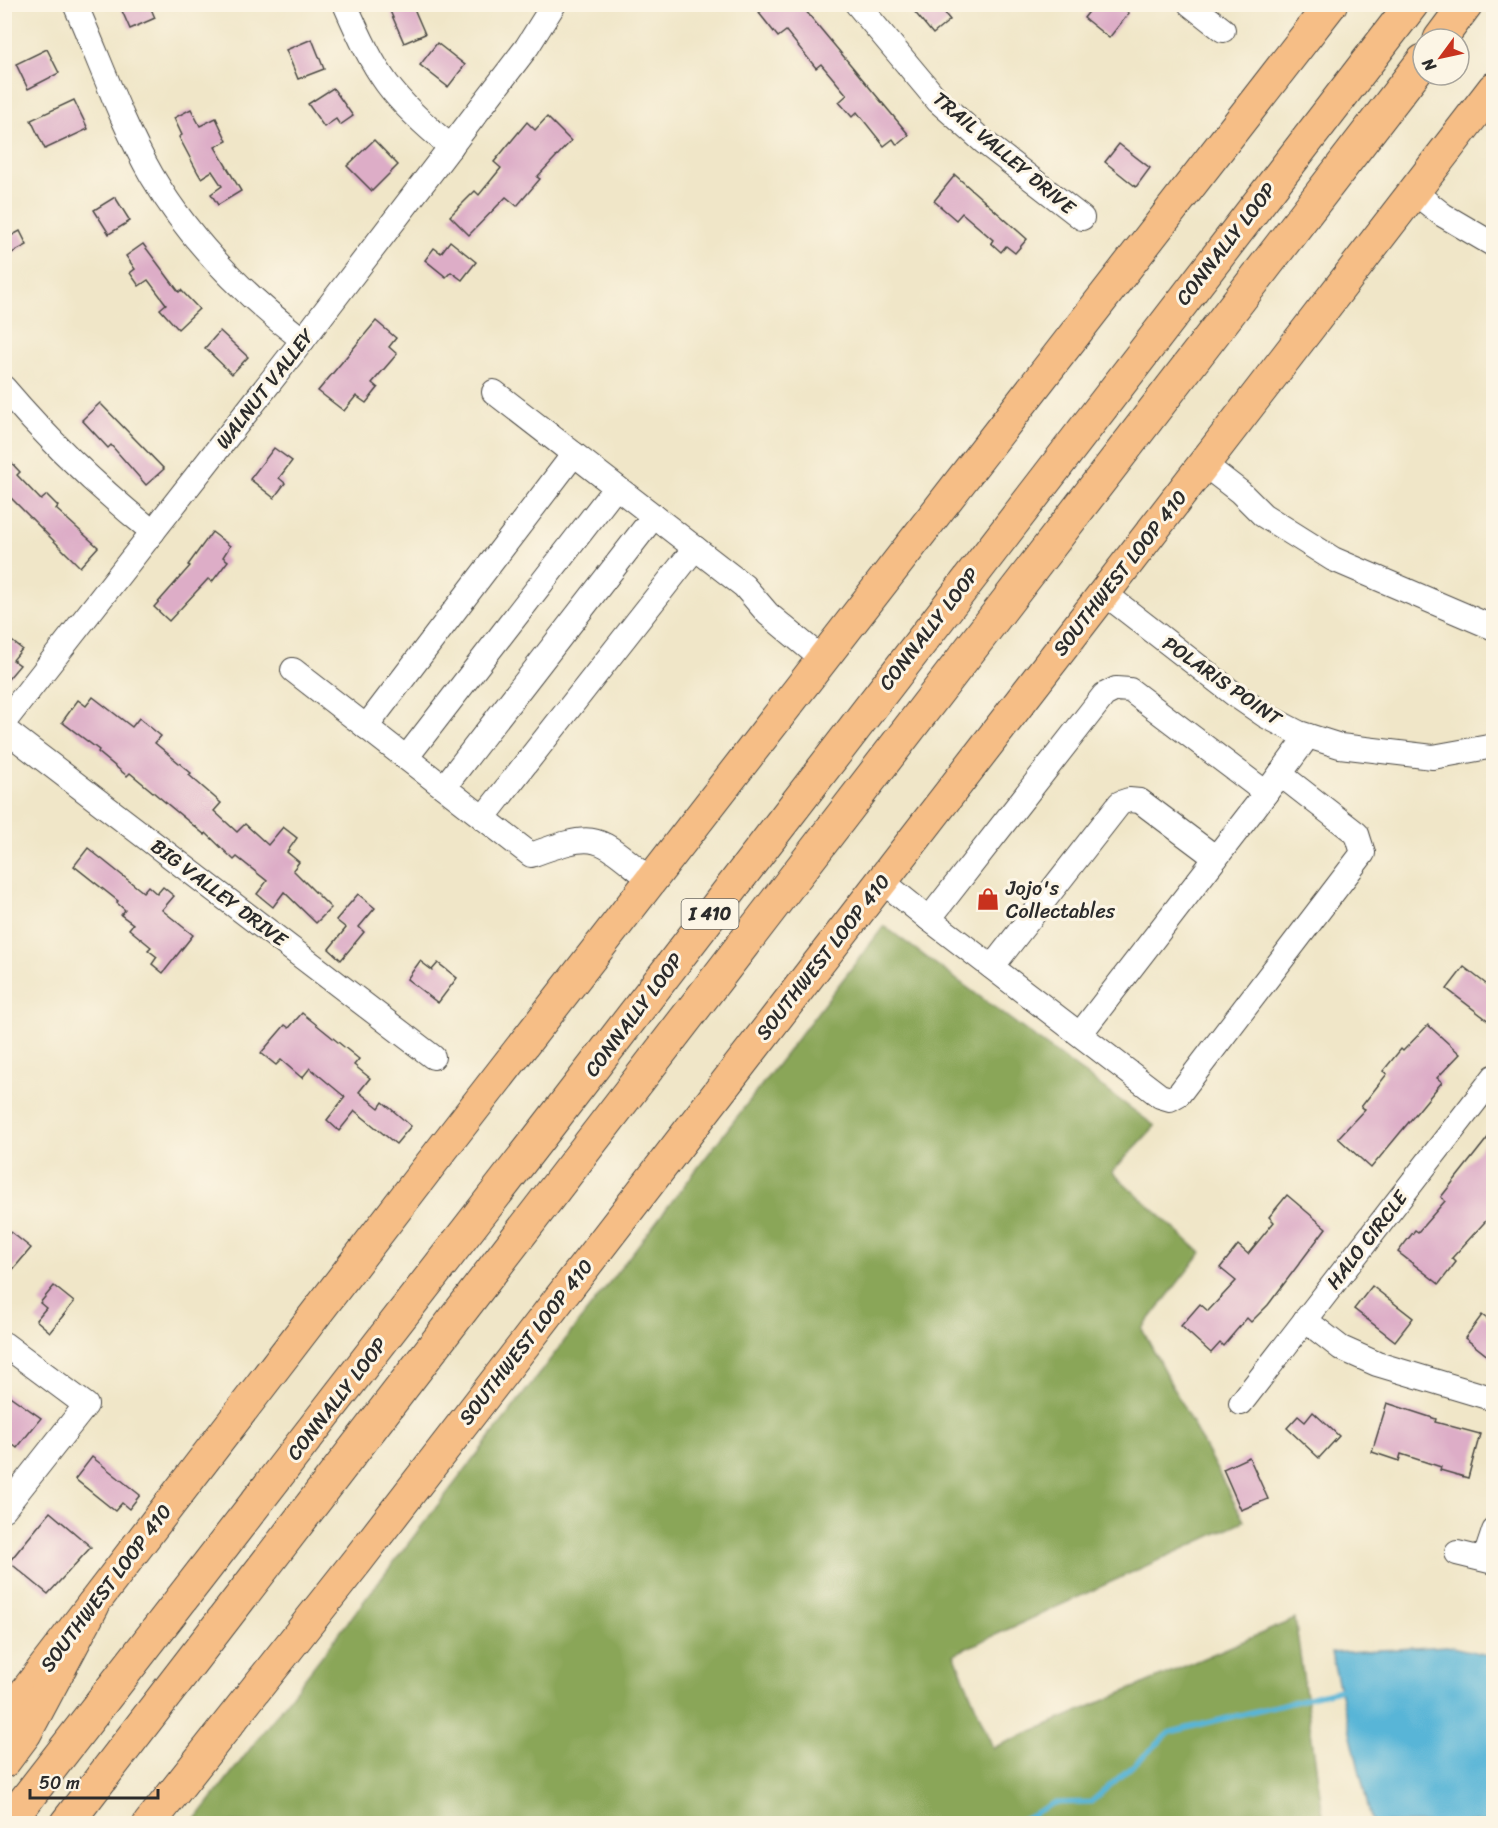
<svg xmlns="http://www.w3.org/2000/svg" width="1498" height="1828" viewBox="0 0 1498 1828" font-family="Sriracha,sans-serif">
  <rect width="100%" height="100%" fill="#fcf5e5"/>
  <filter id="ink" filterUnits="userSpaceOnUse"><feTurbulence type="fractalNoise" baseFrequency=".0167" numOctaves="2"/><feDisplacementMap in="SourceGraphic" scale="12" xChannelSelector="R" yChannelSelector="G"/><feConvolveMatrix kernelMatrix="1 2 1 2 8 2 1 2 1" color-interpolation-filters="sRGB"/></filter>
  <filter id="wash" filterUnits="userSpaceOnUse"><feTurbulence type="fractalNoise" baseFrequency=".008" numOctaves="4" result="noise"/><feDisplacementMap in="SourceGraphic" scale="24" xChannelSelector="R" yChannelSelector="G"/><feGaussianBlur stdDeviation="1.35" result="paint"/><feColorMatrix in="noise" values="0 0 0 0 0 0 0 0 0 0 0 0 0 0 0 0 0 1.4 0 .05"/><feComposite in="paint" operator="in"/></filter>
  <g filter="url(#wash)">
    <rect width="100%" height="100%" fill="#f0e6c8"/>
    <path fill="#8aa659" stroke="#5a6842" stroke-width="1.5" d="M884 926 1155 1126 1112 1172 1201 1253 1142 1329 1244 1521 954 1654 993 1748 1295 1619 1324 1823H193Z"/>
    <path fill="#59b5d7" stroke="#427081" stroke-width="1.5" d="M1447 1646 1493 1656V1823H1372L1331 1653Z"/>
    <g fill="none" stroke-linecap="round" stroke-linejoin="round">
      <path stroke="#59b5d7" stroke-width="5" d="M1013 1824 1054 1803 1091 1802 1171 1732 1347 1688"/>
    </g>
    <g id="blocks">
      <g fill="#ddadc7">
        <path d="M119 4H149L155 18 130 29Z"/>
        <path d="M387 4H412L425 34 404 43Z"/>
        <path d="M769 4H800L909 135 897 145 893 139 884 146 857 112 852 117 839 102 847 95 821 64 816 68 786 31 778 37 759 13Z"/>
        <path d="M908 4H937L950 20 933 34Z"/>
        <path d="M1095 4H1118L1129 13 1109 38 1084 18Z"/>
        <path d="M312 39 324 69 298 79 286 50Z"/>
        <path d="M437 43 465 65 448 87 420 65Z"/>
        <path d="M47 49 59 73 28 89 16 64Z"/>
        <path d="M333 88 353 116 340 125 336 119 324 127 308 104Z"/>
        <path d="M74 100 88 129 45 149 31 120Z"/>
        <path d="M191 109 200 126 216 118 227 141 215 147 241 191 218 205 211 194 222 186 212 171 201 178 198 173 179 137 182 135 174 118Z"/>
        <path d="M547 117 571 141 537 177 540 179 517 206 506 197 469 235 450 216 475 191 479 195 501 168 494 162 527 122 535 130Z"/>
        <path d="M374 140 398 165 372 191 347 166Z"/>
        <path d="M1119 144 1150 168 1136 187 1105 162Z"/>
        <path d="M955 175 1027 239 1015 253 1006 246 1001 252 991 243 993 240 962 213 956 220 934 201Z"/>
        <path d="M115 197 130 221 109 234 94 210Z"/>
        <path d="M20 231 27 245 12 253 5 239Z"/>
        <path d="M450 241 476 262 462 280 451 272 446 277 425 260 434 248 441 253Z"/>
        <path d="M143 244 179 292 181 290 199 309 178 329 160 309 166 304 148 280 139 286 130 273 135 269 126 256Z"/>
        <path d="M376 321 396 338 389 347 397 354 372 383 378 388 366 403 356 396 344 411 318 391Z"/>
        <path d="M220 331 248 357 232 374 205 348Z"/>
        <path d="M100 403 164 469 146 485 111 445 108 448 82 420Z"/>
        <path d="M274 448 292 461 279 478 285 483 274 498 250 479Z"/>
        <path d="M4 455 20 472 17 475 41 500 47 495 58 506 56 509 98 547 80 567 4 491Z"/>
        <path d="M212 532 230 546 223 557 228 561 212 582 208 579 169 621 154 607 190 566 188 565Z"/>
        <path d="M4 635 22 649 13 660 20 665 4 684Z"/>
        <path d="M93 697 132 727 139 718 161 736 155 743 191 773 189 775 221 803 214 811 237 832 245 824 268 845 283 827 297 838 287 852 299 862 293 870 331 908 316 923 284 892 273 907 257 894 267 881 237 857 234 860 206 833 205 835 130 773 127 776 98 752 99 750 62 722 78 700 86 706Z"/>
        <path d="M88 848 143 892 148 886 157 894 163 887 174 896 162 910 193 935 163 973 152 964 157 957 148 950 151 947 129 929 133 924 121 915 125 910 117 903 118 901 74 866Z"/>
        <path d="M358 894 375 908 359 927 364 932 341 960 329 949 346 928 336 920Z"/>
        <path d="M420 961 432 970 438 963 457 978 438 1003 407 979Z"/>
        <path d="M1464 967 1494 990V1025L1447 989Z"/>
        <path d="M302 1013 359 1059 354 1065 370 1078 359 1092 379 1108 383 1102 411 1126 396 1144 355 1111 339 1131 327 1120 345 1097 310 1068 302 1078 281 1060 276 1065 261 1053 285 1025 289 1028Z"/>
        <path d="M1428 1025 1460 1054 1437 1078 1442 1082 1371 1168 1338 1138 1365 1109 1361 1107 1387 1074 1383 1071 1401 1049 1403 1051Z"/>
        <path d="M1494 1130V1212L1452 1258 1456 1262 1439 1284 1398 1252 1415 1230 1418 1232 1445 1201 1441 1197Z"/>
        <path d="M1287 1195 1326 1228 1268 1305 1251 1322 1247 1318 1223 1346 1220 1343 1211 1353 1181 1326 1200 1304 1208 1311 1236 1281 1220 1268 1238 1245 1248 1254 1274 1222 1269 1217Z"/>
        <path d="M11 1232 31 1248 4 1280V1239Z"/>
        <path d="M54 1286 74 1302 50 1332 36 1320 46 1308 40 1303Z"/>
        <path d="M1372 1286 1413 1318 1395 1341 1354 1309Z"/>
        <path d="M1482 1315 1494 1324V1361L1465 1338Z"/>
        <path d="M4 1392 41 1418 17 1448 4 1438Z"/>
        <path d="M1387 1403 1436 1419 1435 1422 1480 1434 1468 1478 1440 1470 1441 1467 1401 1454 1399 1461 1372 1452Z"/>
        <path d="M1313 1412 1339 1436 1319 1458 1287 1428 1298 1416 1305 1422Z"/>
        <path d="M92 1457 140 1495 129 1509 122 1503 115 1511 75 1479Z"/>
        <path d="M1249 1457 1268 1499 1241 1510 1223 1469Z"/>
        <path d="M50 1512 91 1547 48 1594 9 1562Z"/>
      </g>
    </g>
  </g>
  <g filter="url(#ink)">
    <use href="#blocks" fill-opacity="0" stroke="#494743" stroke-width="1.5"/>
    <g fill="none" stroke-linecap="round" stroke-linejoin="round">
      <g stroke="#494743" stroke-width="26">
        <g id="minor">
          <path d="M75 4C100 61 121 122 152 176 191 242 243 294 303 340"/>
          <path d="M345 4C376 75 390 97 451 147"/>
          <path d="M857 4 938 101 984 142 1082 218"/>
          <path d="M1190 4 1223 30"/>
          <path d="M1414 192 1443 215 1494 245"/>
          <path d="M4 388C50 442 98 488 153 532"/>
          <path d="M494 392 744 586 768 614 822 659"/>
          <path d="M1205 465 1240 492 1263 515 1333 559 1494 628"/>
          <path d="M1104 593 1234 694 1266 716 1299 733 1340 746 1433 757 1494 746"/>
          <path d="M293 670 531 855C600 830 595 836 651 880"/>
          <path d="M4 722 303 340 527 47 554 4"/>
          <path d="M366 727 574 454"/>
          <path d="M4 729 433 1057"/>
          <path d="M406 758 616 487"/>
          <path d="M444 787 654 516"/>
          <path d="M483 818 695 548"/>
          <path d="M882 881 929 919 1104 695 1116 689 1130 690 1266 793 1308 736"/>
          <path d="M929 919 1160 1096 1170 1099 1179 1094 1363 853 1357 834 1280 774"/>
          <path d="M992 967 1120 803 1129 800 1140 801 1216 858"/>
          <path d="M1080 1034 1266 793"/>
          <path d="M1305 1320 1341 1348 1377 1364 1494 1399"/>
          <path d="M4 1344 86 1405 4 1509"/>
          <path d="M1241 1403 1494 1077"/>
          <path d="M1457 1553 1494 1562"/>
          <path d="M1485 1558 1494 1531"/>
        </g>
      </g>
      <g stroke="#494743" stroke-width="34">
        <g id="major">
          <path d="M4 1720 430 1165 1331 4"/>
          <path d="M149 1824 357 1561 1494 88"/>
        </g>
      </g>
      <g stroke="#494743" stroke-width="35">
        <g id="highway">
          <path d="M1440 39 1466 4"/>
          <path d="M4 1761 25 1733 93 1605"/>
          <path d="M7 1824 535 1143 1412 4"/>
          <path d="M66 1824 1423 61"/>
        </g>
      </g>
      <use href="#minor" stroke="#fff" stroke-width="24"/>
      <use href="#major" stroke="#f6be86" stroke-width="32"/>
      <use href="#highway" stroke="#f6be86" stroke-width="33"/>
    </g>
  </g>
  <defs>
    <g id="shop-bare" transform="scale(1.8)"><path d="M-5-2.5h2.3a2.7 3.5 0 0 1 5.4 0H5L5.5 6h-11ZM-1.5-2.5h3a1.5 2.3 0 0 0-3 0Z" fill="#c8321e" stroke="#fcf5e5" stroke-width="2.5" paint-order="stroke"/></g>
  </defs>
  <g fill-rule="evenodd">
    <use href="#shop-bare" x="988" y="899"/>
  </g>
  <g text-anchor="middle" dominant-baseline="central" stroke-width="6" stroke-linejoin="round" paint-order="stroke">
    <rect fill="#fcf5e5" stroke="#6a6863" stroke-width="1.5" x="681.5" y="899" width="57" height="30" rx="4.5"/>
    <g font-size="18" font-weight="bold" fill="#2b2b2b">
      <text x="710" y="914">I 410</text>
    </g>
    <g font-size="20" fill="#2b2b2b" stroke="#fcf5e5">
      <text transform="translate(1004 153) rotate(40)">TRAIL VALLEY DRIVE</text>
      <text transform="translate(1226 244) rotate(-52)">CONNALLY LOOP</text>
      <text transform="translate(265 389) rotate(-52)">WALNUT VALLEY</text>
      <text transform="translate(1120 573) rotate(-52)">SOUTHWEST LOOP 410</text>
      <text transform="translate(929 629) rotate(-52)">CONNALLY LOOP</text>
      <text transform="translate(1222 681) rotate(35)">POLARIS POINT</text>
      <text transform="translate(219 893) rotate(37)">BIG VALLEY DRIVE</text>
      <text transform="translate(823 957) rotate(-52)">SOUTHWEST LOOP 410</text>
      <text transform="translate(634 1015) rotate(-53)">CONNALLY LOOP</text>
      <text transform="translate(1367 1240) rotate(-52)">HALO CIRCLE</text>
      <text transform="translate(526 1342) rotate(-52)">SOUTHWEST LOOP 410</text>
      <text transform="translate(337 1399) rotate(-52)">CONNALLY LOOP</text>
      <text transform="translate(106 1588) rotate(-53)">SOUTHWEST LOOP 410</text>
    </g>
    <g font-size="20" fill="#2b2b2b" stroke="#fcf5e5" text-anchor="start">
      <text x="1006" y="888">Jojo's<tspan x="1006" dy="23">Collectables</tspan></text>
    </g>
  </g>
  <rect width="1498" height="1828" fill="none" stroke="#fcf5e5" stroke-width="24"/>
  <g transform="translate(1441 57) rotate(237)"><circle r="28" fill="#fcf5e5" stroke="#a8a49b" stroke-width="1.5"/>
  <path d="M0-4.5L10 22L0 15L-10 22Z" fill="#c8321e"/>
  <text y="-9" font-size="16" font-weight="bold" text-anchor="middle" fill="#2b2b2b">N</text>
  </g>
  <path d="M30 1789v9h128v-9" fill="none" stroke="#2b2b2b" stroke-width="3"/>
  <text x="39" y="1789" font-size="18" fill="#2b2b2b" stroke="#fcf5e5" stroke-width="4.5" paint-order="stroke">50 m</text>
</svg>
